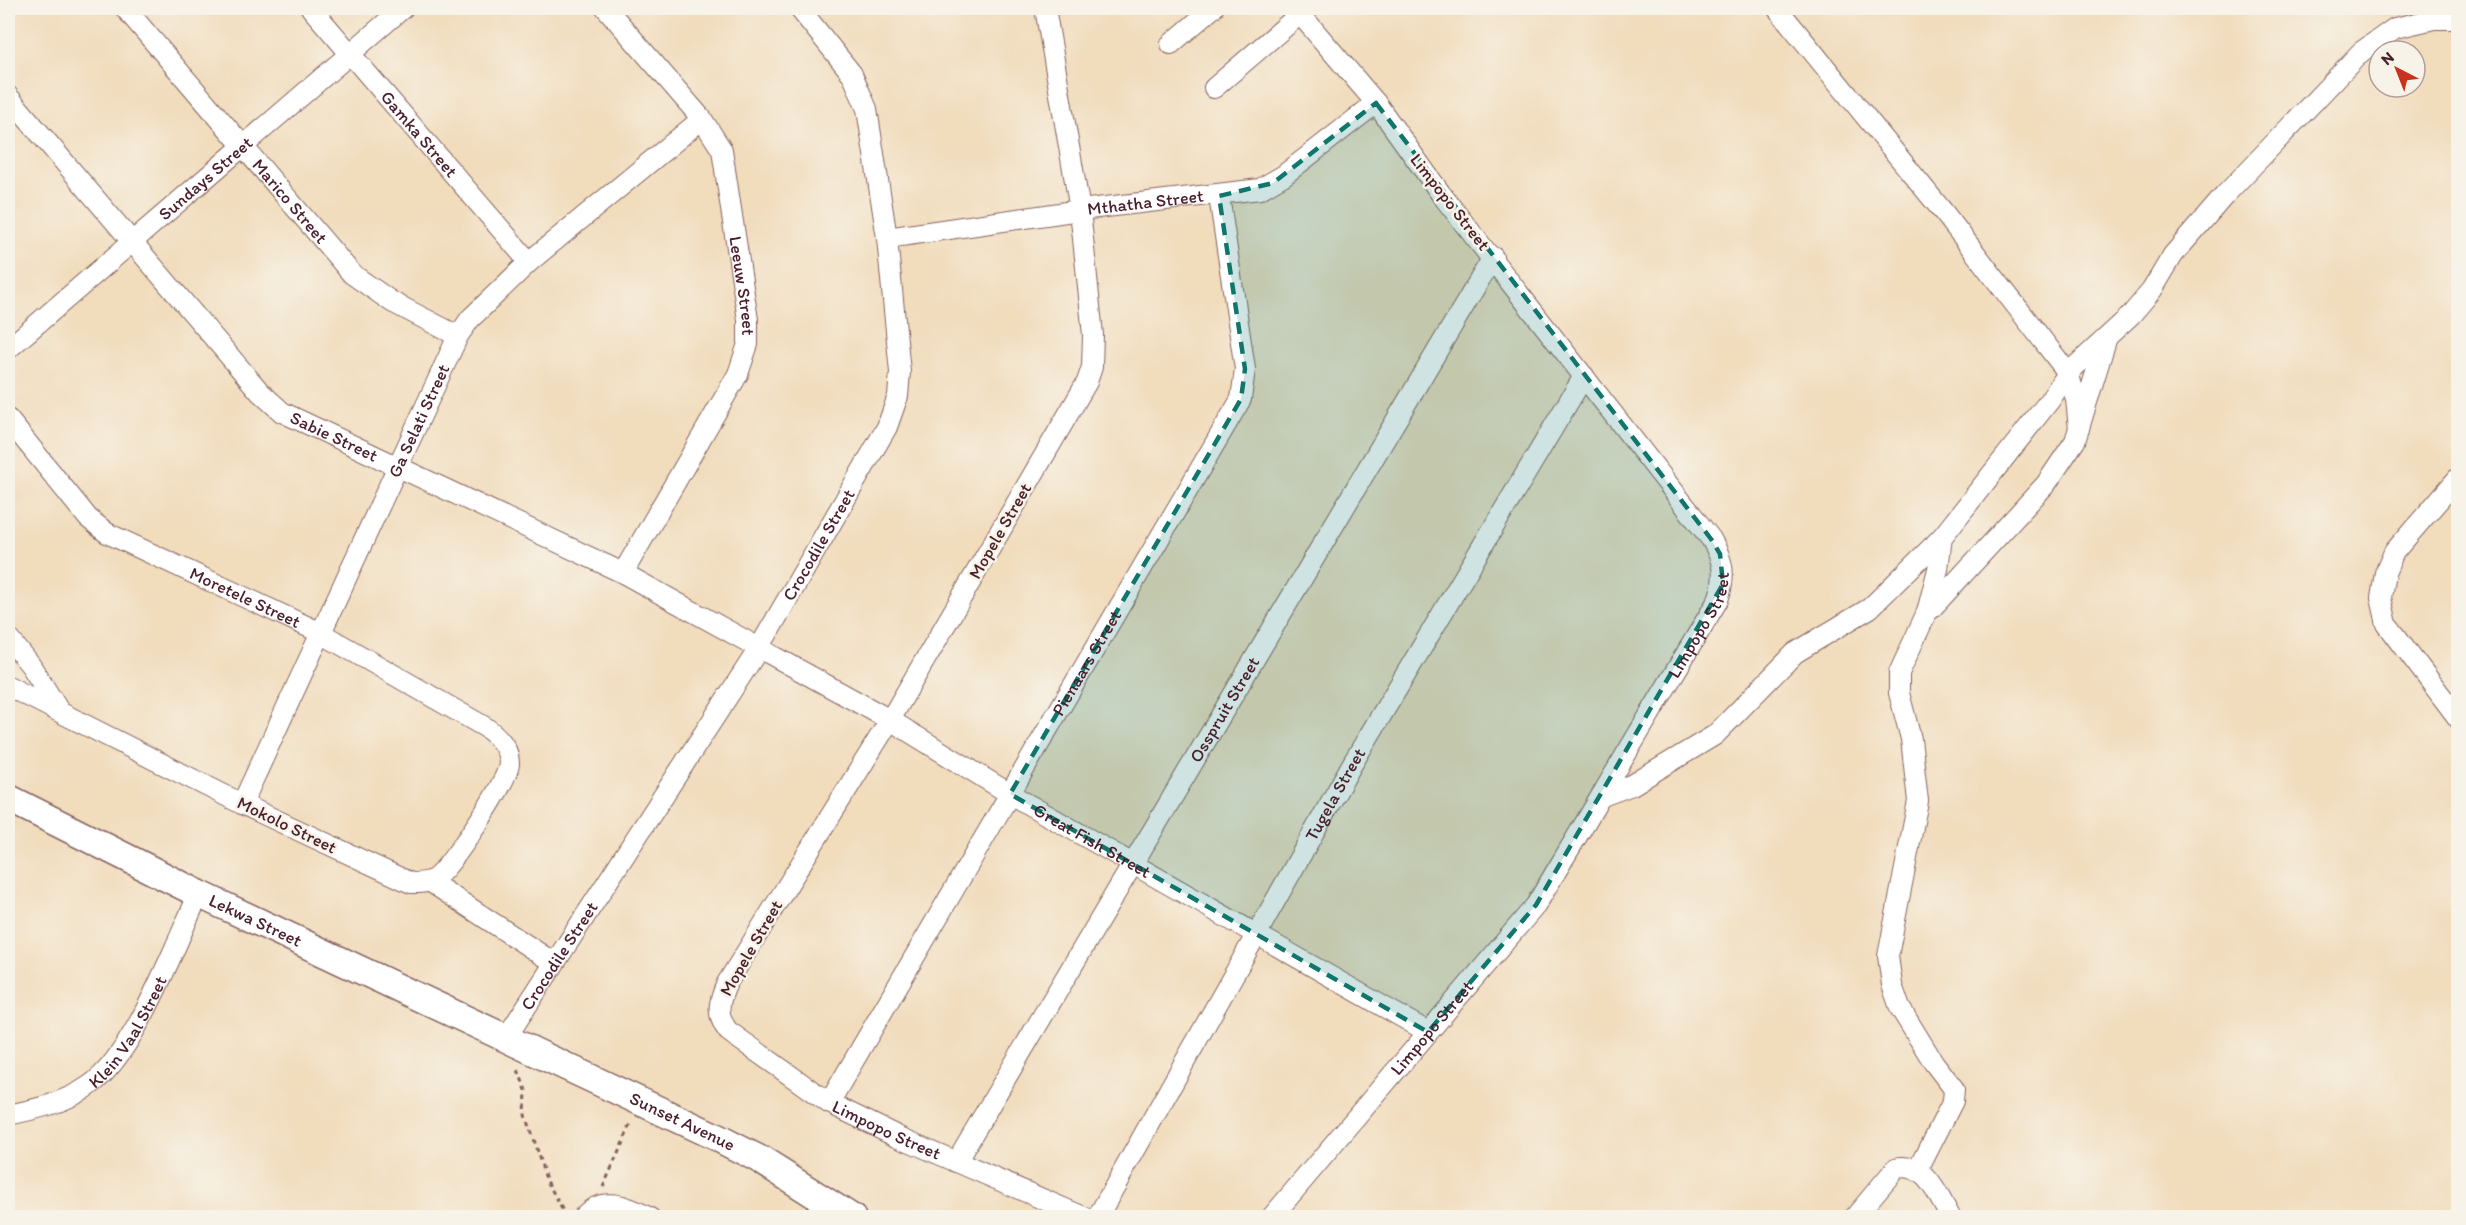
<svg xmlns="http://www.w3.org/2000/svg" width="2466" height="1225" viewBox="0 0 2466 1225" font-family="Itim,sans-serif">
  <rect width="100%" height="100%" fill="#f7f3e8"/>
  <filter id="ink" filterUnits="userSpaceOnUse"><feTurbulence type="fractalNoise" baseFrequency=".0167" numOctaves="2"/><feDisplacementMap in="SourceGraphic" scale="12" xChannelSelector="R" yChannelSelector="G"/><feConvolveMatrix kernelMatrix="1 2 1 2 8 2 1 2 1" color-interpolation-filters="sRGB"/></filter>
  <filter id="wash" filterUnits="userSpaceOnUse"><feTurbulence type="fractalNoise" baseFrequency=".008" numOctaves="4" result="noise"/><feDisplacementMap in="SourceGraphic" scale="24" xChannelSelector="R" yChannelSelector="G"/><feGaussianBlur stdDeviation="1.35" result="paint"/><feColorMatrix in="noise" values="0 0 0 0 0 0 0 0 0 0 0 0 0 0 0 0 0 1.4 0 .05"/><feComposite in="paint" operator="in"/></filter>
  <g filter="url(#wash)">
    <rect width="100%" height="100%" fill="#f1dcbc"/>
  </g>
  <g filter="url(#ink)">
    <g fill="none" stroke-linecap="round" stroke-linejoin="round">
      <g stroke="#84615e" stroke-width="22">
        <g id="street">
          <path id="s1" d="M125 8 352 274 392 302 458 336"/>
          <path id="s2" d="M311 8 529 262"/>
          <path id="s3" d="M606 8 702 119 722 150 748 320V344L738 374 623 573"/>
          <path id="s4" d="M1045 8 1080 210 1093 335 1092 367 1087 382 890 720 727 983C719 1001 715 1014 728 1031L829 1103 897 1136 1086 1218"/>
          <path d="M1777 8 1945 214 2068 373 2076 399 2079 429"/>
          <path d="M1171 44 1213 8"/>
          <path d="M1214 88 1300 14"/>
          <path id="s5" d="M8 96 260 392 282 412 623 573 890 720 1010 794 1428 1032"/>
          <path id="s6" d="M887 238 1080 210 1260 189 1284 175 1376 103"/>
          <path id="s7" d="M8 349 403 8"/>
          <path id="s8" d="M8 419 88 518 107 533 319 632 485 727C498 736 509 747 509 764 508 782 450 868 434 879 427 883 419 883 411 883L242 804 8 686"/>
          <path d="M2458 478 2394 552 2385 573 2381 598 2387 624 2458 718"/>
          <path d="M1931 609 2046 484 2075 441 2106 340"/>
          <path d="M8 637 31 666 58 709"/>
          <path d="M1602 796 1632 785 1715 735 1795 653 1870 608 1942 537"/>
          <path id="s9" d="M242 804 458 336 470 319 529 262 702 119"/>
          <path d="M429 881 554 963"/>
          <path id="s10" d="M506 1038 758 650 887 427 898 396 900 372 887 238 867 109 852 74 799 8"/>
          <path id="s11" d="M829 1103 1241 399 1245 369 1219 196"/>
          <path id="s12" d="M8 1115C36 1109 65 1103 89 1086 135 1055 174 946 199 894"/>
          <path id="s13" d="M956 1162 1493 257"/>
          <path d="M1918 1170 1953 1101 1954 1089 1934 1063 1900 1008 1892 985 1888 956 1918 801 1911 739 1899 693V673L1927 612 1938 569 1942 537 2050 400 2068 373 2131 315 2152 290 2173 255 2224 196 2361 52 2395 28 2434 19H2458"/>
          <path d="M582 1218C602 1194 627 1206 650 1218"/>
          <path id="s14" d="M1097 1218 1351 766 1584 376"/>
          <path id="s15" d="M1271 1218 1536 905 1718 600C1726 576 1724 561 1711 539L1441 194 1376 103 1295 8"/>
          <path d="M1854 1218 1896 1168C1926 1161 1938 1196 1951 1218"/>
        </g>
      </g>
      <g stroke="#84615e" stroke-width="30">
        <g id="secondary">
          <path id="s16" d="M8 798 199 894 718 1138 759 1159 852 1218"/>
        </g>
      </g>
      <g stroke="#84615e" stroke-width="3" stroke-dasharray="4.5 4.5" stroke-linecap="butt">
        <path d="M518 1070 526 1090 525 1115 546 1179 564 1213"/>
        <path d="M603 1187 632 1122"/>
      </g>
      <use href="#street" stroke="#fff" stroke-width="20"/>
      <use href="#secondary" stroke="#fff" stroke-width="27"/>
    </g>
  </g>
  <path fill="#0f766e" fill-opacity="0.2" stroke="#0f766e" stroke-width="4.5" stroke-dasharray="12 8" stroke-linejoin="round" d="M1376 103 1711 539 1720 554 1723 584 1536 905 1428 1032 1010 794 1241 399 1245 369 1219 196 1273 183Z"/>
  <g text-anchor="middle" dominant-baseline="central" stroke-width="5" stroke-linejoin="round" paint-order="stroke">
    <g font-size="18" fill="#4a1f2b" stroke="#f7f3e8">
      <text stroke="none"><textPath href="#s2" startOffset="166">Gamka Street</textPath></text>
      <text stroke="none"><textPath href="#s7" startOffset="261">Sundays Street</textPath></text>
      <text stroke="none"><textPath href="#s1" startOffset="254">Marico Street</textPath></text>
      <text transform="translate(1450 202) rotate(52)">Limpopo Street</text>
      <text stroke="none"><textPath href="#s6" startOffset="261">Mthatha Street</textPath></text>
      <text stroke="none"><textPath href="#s3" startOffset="321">Leeuw Street</textPath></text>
      <text stroke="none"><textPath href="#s9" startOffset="422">Ga Selati Street</textPath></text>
      <text stroke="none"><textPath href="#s5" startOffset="476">Sabie Street</textPath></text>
      <text transform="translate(1000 531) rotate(-60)">Mopele Street</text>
      <text stroke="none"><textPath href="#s10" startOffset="584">Crocodile Street</textPath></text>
      <text stroke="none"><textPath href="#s8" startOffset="304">Moretele Street</textPath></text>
      <text stroke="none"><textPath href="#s15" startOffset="735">Limpopo Street</textPath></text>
      <text stroke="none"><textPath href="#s11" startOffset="510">Pienaars Street</textPath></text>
      <text stroke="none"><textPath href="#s13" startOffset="526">Osspruit Street</textPath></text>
      <text stroke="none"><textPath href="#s14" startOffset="486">Tugela Street</textPath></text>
      <text transform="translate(287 825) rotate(26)">Mokolo Street</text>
      <text stroke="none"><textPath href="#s5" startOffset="1336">Great Fish Street</textPath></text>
      <text stroke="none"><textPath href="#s16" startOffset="276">Lekwa Street</textPath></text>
      <text transform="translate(751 948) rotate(-60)">Mopele Street</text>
      <text stroke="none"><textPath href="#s10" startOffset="98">Crocodile Street</textPath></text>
      <text stroke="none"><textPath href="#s12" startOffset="154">Klein Vaal Street</textPath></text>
      <text stroke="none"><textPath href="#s15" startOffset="249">Limpopo Street</textPath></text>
      <text stroke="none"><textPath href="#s16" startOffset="748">Sunset Avenue</textPath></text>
      <text stroke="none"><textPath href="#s4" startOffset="1318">Limpopo Street</textPath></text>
    </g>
  </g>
  <rect width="2466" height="1225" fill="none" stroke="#f7f3e8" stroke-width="30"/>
  <g transform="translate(2397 69) rotate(318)"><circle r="28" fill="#f7f3e8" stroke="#b29e9c" stroke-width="1.5"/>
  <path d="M0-4.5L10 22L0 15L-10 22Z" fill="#c8321e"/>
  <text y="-9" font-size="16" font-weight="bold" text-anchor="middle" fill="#4a1f2b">N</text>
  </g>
</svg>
